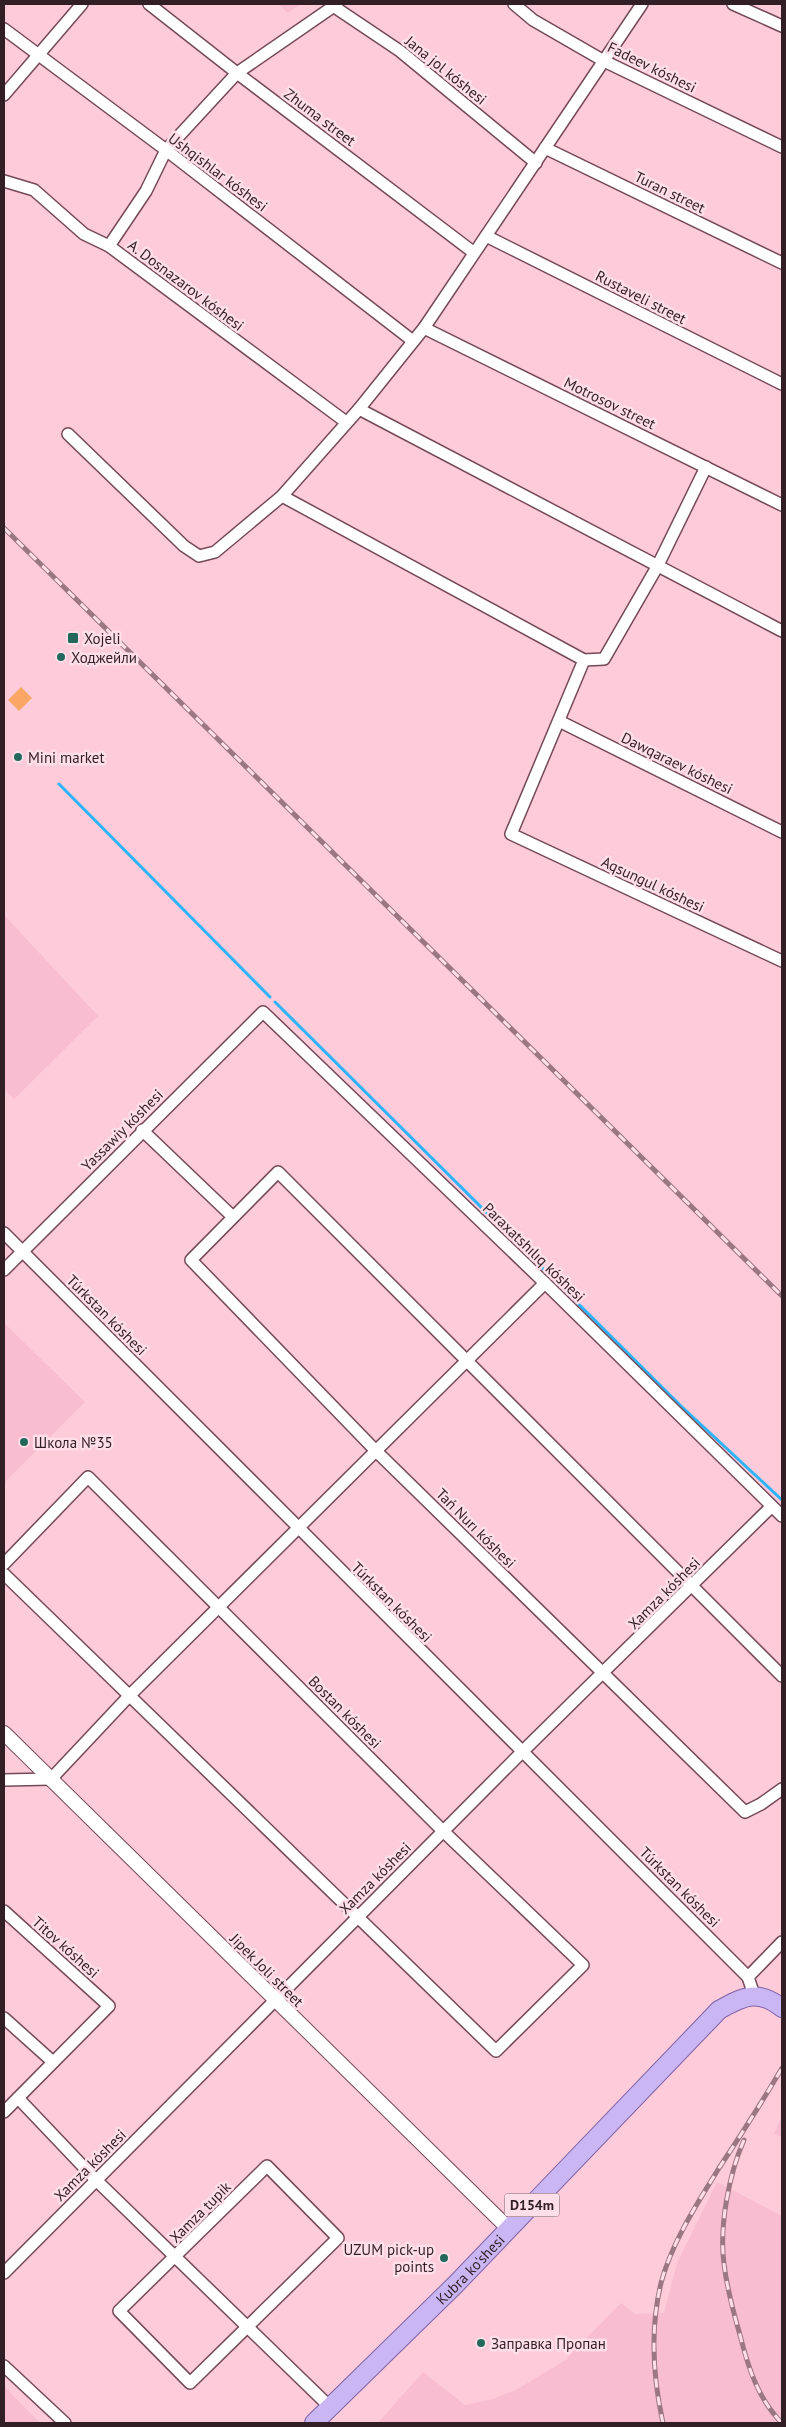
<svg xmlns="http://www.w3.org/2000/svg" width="786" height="2427" viewBox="0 0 786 2427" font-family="'PT Sans',sans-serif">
  <rect width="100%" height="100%" fill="#fecbdb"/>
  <g fill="#f8bdd0">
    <path d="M279 4H301L287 13Z"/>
    <path d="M4 915 98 1016 14 1099 4 1089Z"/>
    <path d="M4 1323 85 1402 4 1483Z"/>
    <path d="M782 2116V2137L774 2134Z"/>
    <path d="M717 2182 782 2216V2423H378L423 2372 465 2405 493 2399 516 2390 564 2361 621 2303 635 2314 664 2313 677 2263Z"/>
    <path d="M4 2386 27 2410 40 2423H4Z"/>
  </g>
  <path fill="#faa766" d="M21 687 32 698 19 711 8 700Z"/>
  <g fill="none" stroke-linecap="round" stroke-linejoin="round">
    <g stroke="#2cb5fb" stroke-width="3">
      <path d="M59 784 270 997"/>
      <path d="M275 1002 682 1407 782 1500"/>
    </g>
    <g stroke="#744958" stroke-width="14">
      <g id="minor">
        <path d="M149 4 237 73 473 252"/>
        <path d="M514 4 533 20 604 61 782 147"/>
        <path d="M733 4 782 26"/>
        <path d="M333 6 400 51 536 163"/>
        <path d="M4 29 166 150 413 341"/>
        <path d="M4 95 82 4"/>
        <path d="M545 148 782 263"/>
        <path d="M4 181 34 190 84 234 109 246 346 422"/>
        <path d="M486 236 782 384"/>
        <path d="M109 246 146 191 166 150 237 73 337 4"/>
        <path d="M424 328 782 505"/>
        <path d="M359 409 782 631"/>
        <path d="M68 434 184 546 199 556 215 552 282 496 359 409 424 328 642 4"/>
        <path d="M282 496 584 660 604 659 657 567 706 467"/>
        <path d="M584 660 511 834 782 961"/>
        <path d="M559 721 782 832"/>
        <path d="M142 1130 233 1217"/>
        <path d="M4 1233 748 1977 754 1995"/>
        <path d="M4 1270 263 1012 545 1283 782 1516"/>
        <path d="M4 1564 88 1477 443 1831 583 1965 496 2051 4 1574"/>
        <path d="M782 1676 278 1172 191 1260 376 1451 745 1812 761 1804 782 1789"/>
        <path d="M4 1780 51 1779 130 1695 545 1283"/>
        <path d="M4 1911 109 2006 4 2112"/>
        <path d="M748 1977 782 1942"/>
        <path d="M4 2018 53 2062"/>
        <path d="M18 2098 96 2180 330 2407"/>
        <path d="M267 2166 338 2238 190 2383 119 2311Z"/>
        <path d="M4 2273 522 1752 771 1507"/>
        <path d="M4 2366 65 2423"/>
      </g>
    </g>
    <g stroke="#744958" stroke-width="16">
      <path id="tertiary" d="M4 1733 509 2229"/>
    </g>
    <g stroke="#7e62a5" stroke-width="20">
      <g id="primary">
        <path id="s1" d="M314 2423 456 2284 719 2010C744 1996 758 1989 782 2008"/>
      </g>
    </g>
    <use href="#minor" stroke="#fff" stroke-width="11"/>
    <use href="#tertiary" stroke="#fff" stroke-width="14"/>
    <use href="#primary" stroke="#cab6f2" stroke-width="18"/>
    <g stroke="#9b7783" stroke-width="5">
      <g id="rail">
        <path d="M4 528 782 1296"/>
        <path d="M744 2140C729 2174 719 2226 724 2264 727 2288 733 2311 740 2335 748 2367 758 2399 782 2423"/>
        <path d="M663 2423C653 2378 650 2329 661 2283 672 2242 697 2204 719 2168 741 2135 762 2102 782 2068"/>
      </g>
    </g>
    <use href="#rail" stroke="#fedee8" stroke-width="3" stroke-dasharray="9" stroke-linecap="butt"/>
  </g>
  <g fill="#23685a" stroke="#fedee8" stroke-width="2">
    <rect x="67" y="632" width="12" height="12" rx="2.5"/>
    <circle cx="61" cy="657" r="5"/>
    <circle cx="18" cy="757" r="5"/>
    <circle cx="24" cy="1442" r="5"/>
    <circle cx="444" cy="2258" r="5"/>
    <circle cx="481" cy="2343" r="5"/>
  </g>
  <g text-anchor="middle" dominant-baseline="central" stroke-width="5" stroke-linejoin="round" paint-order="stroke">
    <rect fill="#fedee8" stroke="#6f5860" stroke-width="1" x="504.5" y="2193.5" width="55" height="23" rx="4"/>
    <g font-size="14" font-weight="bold" fill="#321f25">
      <text x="532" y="2205">D154m</text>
    </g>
    <g font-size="15" fill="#321f25" stroke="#fedee8">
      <text transform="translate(652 67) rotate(26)">Fadeev kóshesi</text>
      <text transform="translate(446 70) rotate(39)">Jana jol kóshesi</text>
      <text transform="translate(320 117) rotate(37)">Zhuma street</text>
      <text transform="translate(218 172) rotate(37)">Ushqishlar kóshesi</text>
      <text transform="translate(670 192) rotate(26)">Turan street</text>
      <text transform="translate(186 285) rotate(37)">A. Dosnazarov kóshesi</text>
      <text transform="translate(641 297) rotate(27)">Rustaveli street</text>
      <text transform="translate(610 403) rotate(26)">Motrosov street</text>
      <text transform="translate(677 763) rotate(26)">Dawqaraev kóshesi</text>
      <text transform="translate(653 884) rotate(25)">Aqsungul kóshesi</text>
      <text transform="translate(122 1130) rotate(-45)">Yassawiy kóshesi</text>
      <text transform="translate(534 1252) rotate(44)">Paraxatshılıq kóshesi</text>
      <text transform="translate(107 1315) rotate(45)">Túrkstan kóshesi</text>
      <text transform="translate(476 1528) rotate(45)">Tań Nurı kóshesi</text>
      <text transform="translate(664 1593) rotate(-45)">Xamza kóshesi</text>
      <text transform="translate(392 1602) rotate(45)">Túrkstan kóshesi</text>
      <text transform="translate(345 1712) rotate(45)">Bostan kóshesi</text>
      <text transform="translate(375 1878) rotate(-45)">Xamza kóshesi</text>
      <text transform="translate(680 1887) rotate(45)">Túrkstan kóshesi</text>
      <text transform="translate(66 1947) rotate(42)">Titov kóshesi</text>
      <text transform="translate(267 1970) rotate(45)">Jipek Joli street</text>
      <text transform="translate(90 2165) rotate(-45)">Xamza kóshesi</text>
      <text transform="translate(200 2212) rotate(-45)">Xamza tupik</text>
      <text stroke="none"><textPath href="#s1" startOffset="219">Kubra ko'shesi</textPath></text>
    </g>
    <g font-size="15" fill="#321f25" stroke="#fedee8" text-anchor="start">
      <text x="84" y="638">Xojeli</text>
      <text x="71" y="657">Ходжейли</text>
      <text x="28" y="757">Mini market</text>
      <text x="34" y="1442">Школа №35</text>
      <text x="434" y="2249" text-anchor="end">UZUM pick-up<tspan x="434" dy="17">points</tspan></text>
      <text x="491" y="2343">Заправка Пропан</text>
    </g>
  </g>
  <rect width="786" height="2427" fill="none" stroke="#321f25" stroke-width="10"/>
</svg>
